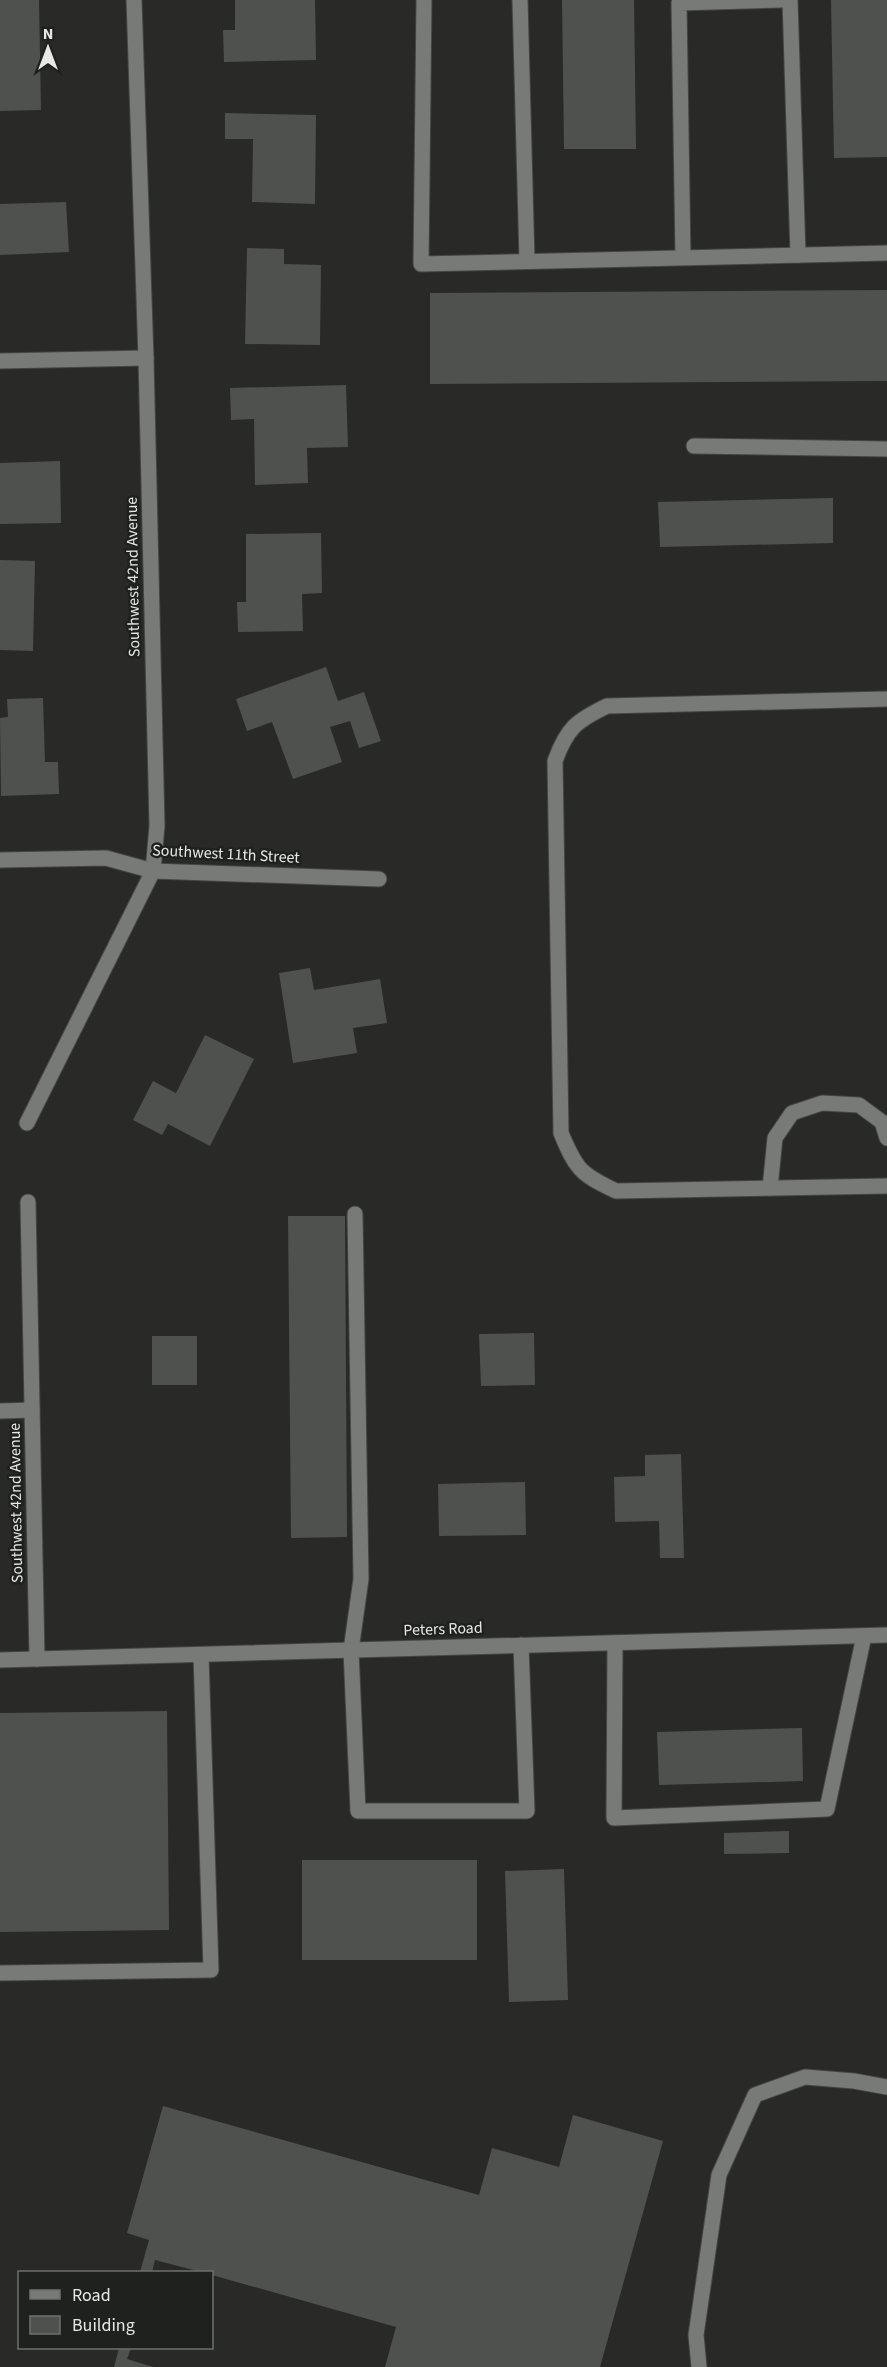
<svg xmlns="http://www.w3.org/2000/svg" width="887" height="2367" viewBox="0 0 887 2367" font-family="'Source Sans 3',sans-serif">
  <rect width="100%" height="100%" fill="#292a27"/>
  <g fill="#4f514e">
    <path d="M0 0H39L41 110 0 111Z"/>
    <path d="M235 0H315L316 60 224 62 223 30H235Z"/>
    <path d="M562 0H634L636 149H564Z"/>
    <path d="M831 0H887V157L834 158Z"/>
    <path d="M225 113 316 115 315 204 252 202 253 139H225Z"/>
    <path d="M66 202 69 252 0 255V204Z"/>
    <path d="M247 248 284 249V264L321 265 320 345 245 344Z"/>
    <path d="M887 290V381L430 384V293Z"/>
    <path d="M346 385 348 447 307 448 308 483 255 485 254 419 231 420 230 388Z"/>
    <path d="M60 461 61 523 0 524V463Z"/>
    <path d="M833 498V543L660 547 658 502Z"/>
    <path d="M321 533 322 593 302 594 303 631 238 632 237 602H246V534Z"/>
    <path d="M0 560 35 561 33 651 0 650Z"/>
    <path d="M326 667 338 701 364 692 381 741 359 748 350 721 330 727 342 762 293 779 272 722 247 731 236 699Z"/>
    <path d="M43 698 45 762H58L59 794 1 796 0 718 8 717 7 699Z"/>
    <path d="M310 968 314 990 380 979 387 1023 353 1028 357 1053 293 1063 279 973Z"/>
    <path d="M205 1035 254 1059 210 1146 168 1124 162 1135 133 1120 153 1081 176 1093Z"/>
    <path d="M288 1216H345L347 1537 291 1538Z"/>
    <path d="M534 1333 535 1385 481 1386 479 1334Z"/>
    <rect x="152" y="1336" width="45" height="49"/>
    <path d="M681 1454 684 1558H660L659 1521 615 1522 614 1477 645 1476V1455Z"/>
    <path d="M525 1482 526 1535 439 1536 438 1484Z"/>
    <path d="M167 1711 169 1930 0 1932V1713Z"/>
    <path d="M802 1728 803 1781 659 1785 657 1732Z"/>
    <path d="M789 1831V1853L724 1854V1833Z"/>
    <rect x="302" y="1860" width="175" height="100"/>
    <path d="M564 1869 568 2000 509 2002 505 1871Z"/>
    <path d="M163 2106 479 2195 492 2148 559 2167 573 2115 663 2141 600 2367H385L396 2327 212 2275V2272H201L155 2260 152 2272H140L149 2240 127 2233Z"/>
    <path d="M119 2348H131L127 2359 153 2367H114Z"/>
  </g>
  <g fill="none" stroke-linecap="round" stroke-linejoin="round">
    <g stroke="#444643" stroke-width="17">
      <g id="service">
        <path d="M424 0 421 264 887 253"/>
        <path d="M520 0 527 261"/>
        <path d="M790 0 798 255"/>
        <path d="M683 257 679 3 781 0"/>
        <path d="M694 446 887 449"/>
        <path d="M887 699 607 706C576 721 567 728 555 761L561 1133C576 1169 580 1174 616 1191L887 1186"/>
        <path d="M770 1188 775 1138 792 1113 822 1103 859 1105 882 1122 887 1138"/>
        <path d="M355 1214 361 1579 351 1650 358 1811H527L521 1645"/>
        <path d="M0 1411 32 1410"/>
        <path d="M615 1643 614 1818 827 1809 864 1636"/>
        <path d="M0 1973 211 1970 201 1655"/>
        <path d="M699 2367 696 2335 719 2175 755 2095 805 2077 854 2081 887 2087"/>
      </g>
    </g>
    <g stroke="#444643" stroke-width="17">
      <g id="minor">
        <path d="M0 361 146 358"/>
        <path d="M0 860 106 858 153 871 379 879"/>
        <path d="M27 1123 153 871 157 826 146 358 134 0"/>
        <path d="M28 1202 37 1659"/>
      </g>
    </g>
    <g stroke="#444643" stroke-width="17">
      <path id="tertiary" d="M0 1660 887 1635"/>
    </g>
    <use href="#service" stroke="#787a77" stroke-width="15"/>
    <use href="#minor" stroke="#787a77" stroke-width="15"/>
    <use href="#tertiary" stroke="#787a77" stroke-width="15"/>
  </g>
  <g text-anchor="middle" dominant-baseline="central" stroke-width="5" stroke-linejoin="round" paint-order="stroke">
    <g font-size="16" fill="#e6e7e6" stroke="#1f211e">
      <text transform="translate(133 577) rotate(-91)">Southwest 42nd Avenue</text>
      <text transform="translate(226 854) rotate(3)">Southwest 11th Street</text>
      <text transform="translate(16 1503) rotate(-91)">Southwest 42nd Avenue</text>
      <text transform="translate(443 1629) rotate(-2)">Peters Road</text>
    </g>
  </g>
  <rect x="18" y="2271" width="195" height="78" fill="#1f211e" stroke="#6f706e" stroke-width="1.5"/>
  <rect x="30" y="2290" width="30" height="9" fill="#787a77" stroke="#6f706e" stroke-width="1.5"/>
  <text x="72" y="2301" font-size="18" fill="#e6e7e6">Road</text>
  <rect x="30" y="2316" width="30" height="18" fill="#4f514e" stroke="#6f706e" stroke-width="1.5"/>
  <text x="72" y="2331" font-size="18" fill="#e6e7e6">Building</text>
  <g transform="translate(48 48)" stroke="#1f211e" stroke-width="4.5" paint-order="stroke">
  <path d="M0-4.5L10 22L0 15L-10 22Z" fill="#e6e7e6"/>
  <text y="-9" font-size="16" font-weight="bold" text-anchor="middle" fill="#e6e7e6">N</text>
  </g>
</svg>
